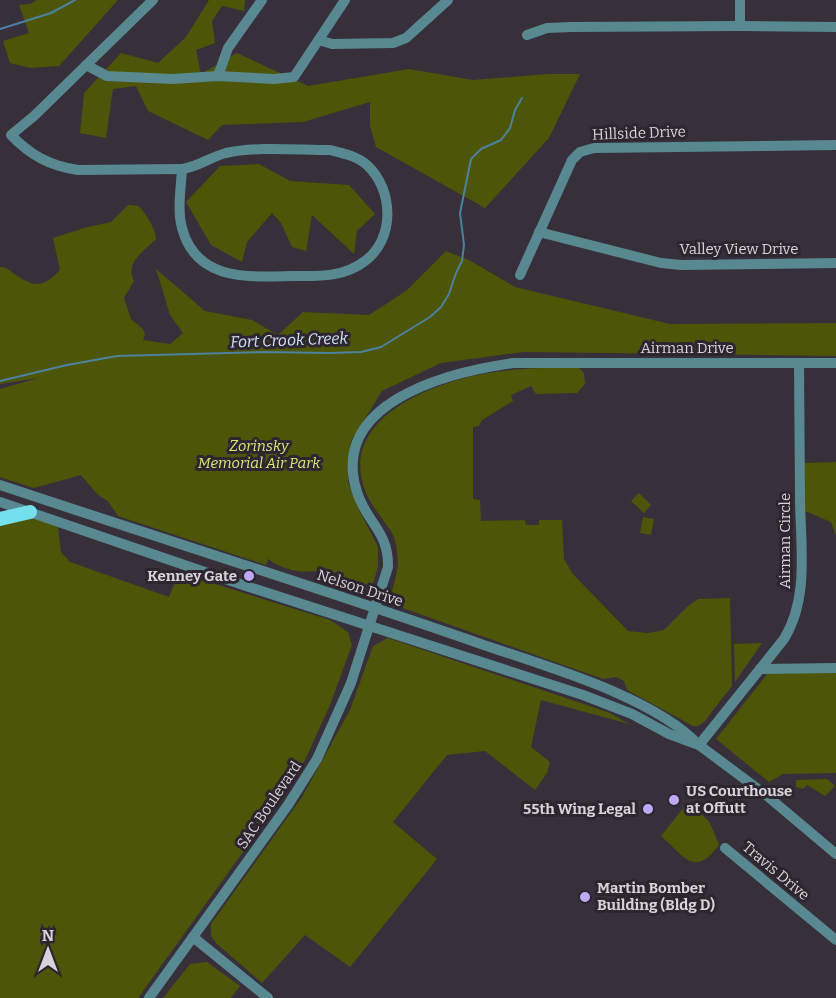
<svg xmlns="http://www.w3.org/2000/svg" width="836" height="998" viewBox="0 0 836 998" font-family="Bitter,serif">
  <rect width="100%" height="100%" fill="#37303a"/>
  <g fill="#4d5507">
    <path d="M37 0H118L59 66 30 68 10 63 3 41 29 33 19 5 30 4Z"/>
    <path d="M209 0H245L244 11 222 6 212 21 215 43 196 50 201 74 237 53 308 86 409 69 473 80 548 74H580L549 138 485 208 376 147 370 126V102L303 122 222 125 208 140 148 111 136 86 113 89 106 138 80 133 84 93 121 53 158 63 186 37Z"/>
    <path d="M259 164 290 181 349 185 375 214 357 231 354 254 312 215 306 251 292 247 281 223 272 213 247 242 242 262 211 245 186 202 220 166Z"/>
    <path d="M128 205C132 205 134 205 138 206 144 209 157 232 156 239 143 252 125 262 134 281L124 298 131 319 143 329 145 334 143 340 170 344 183 333 170 315 156 269 205 311 252 320 278 335 303 312 369 315 406 291 446 251 469 260 515 287 670 324 836 323V356L524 352 441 363 382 391 351 441 348 482 360 512 378 547V567L371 590 348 591C344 562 319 574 298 571 287 570 277 565 268 559L266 565 118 516 108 501 98 495 81 475 34 488 0 477V389L38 378 0 384V267C6 267 8 269 13 273 34 288 43 288 60 270L53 238 84 228 111 222Z"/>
    <path d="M578 367 584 373 585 384 577 393 536 394 531 386 511 395 513 401 482 420 479 426 473 427V499L480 500 481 521 525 520 526 525H539V520H562L564 559 572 573 628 631 648 633 664 630 687 607 698 599 730 598 732 686 704 722 698 726H693L627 690 624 681 616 677 603 679 400 607 391 602C391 591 395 582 397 571 399 562 397 544 393 535 391 530 386 525 383 520 374 508 365 495 362 480 348 418 426 387 473 376 508 368 543 368 578 367Z"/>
    <path d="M836 462V536L831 522 805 511 804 463Z"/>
    <path d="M639 493 651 505 644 513 631 501Z"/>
    <path d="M31 516 58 527 61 552 70 562 169 597 178 575 183 574 330 620 348 632 352 645 330 705 305 760 279 802 138 998H0V525Z"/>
    <path d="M643 517 654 519 651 535 640 533Z"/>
    <path d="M388 638 610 713 629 724 541 700 531 747 550 762 547 773 535 790 485 751 447 755 393 822 437 859 350 967 305 935 262 983 217 944 211 936V924L302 797 350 710 373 646Z"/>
    <path d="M762 643 735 682 734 644Z"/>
    <path d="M768 673H836V773L783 774 769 782 716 739Z"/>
    <path d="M827 779 835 786 825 796 807 785 803 789 796 787V780Z"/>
    <path d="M689 801 710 823 719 845C694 878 685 857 661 836Z"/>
    <path d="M207 962 240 986 231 998H163L190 964Z"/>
  </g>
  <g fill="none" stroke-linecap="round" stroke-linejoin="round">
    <g stroke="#4b82a0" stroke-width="2">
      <path d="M0 29 51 13 75 0"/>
      <path d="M0 381 67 365 117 356 264 352 331 353 361 352 381 347 430 317 441 307 449 294 456 273 462 261 464 245 460 213 471 159 481 149 501 140 510 128 515 110 522 98"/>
    </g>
    <g stroke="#588990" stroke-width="10">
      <path d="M153 0 34 116 11 135C30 155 50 166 78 170L182 169"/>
      <path d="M740 0V26"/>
      <path d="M527 35 547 28 571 27 740 26 836 27"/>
      <path d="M319 40 332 44 393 43 406 38 448 0"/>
      <path d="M86 65 107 76 173 79 218 76 274 79 294 77 345 0"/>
      <path d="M218 76 228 48 262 0"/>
      <path d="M330 150C342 153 357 156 367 165 394 190 395 239 365 261 343 278 317 276 291 276 247 277 196 281 182 228 177 210 181 187 182 169 198 167 210 157 226 153 258 146 297 150 330 150Z"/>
      <path d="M539 232 661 263 681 265 836 263"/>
      <path d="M520 275 572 160 580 152 594 148 836 145"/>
      <path d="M0 485C159 538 320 588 478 643 544 666 651 695 699 745L766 795 836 854"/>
      <path d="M0 502 240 584 583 695 632 714 669 734 696 744"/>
      <path d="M760 669 836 668"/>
      <path d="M699 745 784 639C810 597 800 543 800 496 800 452 799 407 799 363"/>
      <path d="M725 848 836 940"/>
      <path d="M193 937 268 998"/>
      <path d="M149 998 288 805 317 759 351 683 388 567C389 531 366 522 357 492 328 402 449 372 513 363H836"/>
    </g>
    <path stroke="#74e0ee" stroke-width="14" d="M0 519 30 512"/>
  </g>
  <g fill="#bfa9f4" stroke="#2d2630" stroke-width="2">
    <circle cx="249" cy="576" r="6"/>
    <circle cx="674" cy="800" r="6"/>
    <circle cx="648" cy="809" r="6"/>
    <circle cx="585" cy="897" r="6"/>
  </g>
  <g text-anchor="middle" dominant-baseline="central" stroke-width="6" stroke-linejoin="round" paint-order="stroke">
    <g font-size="15" fill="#d8d3da" stroke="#2d2630">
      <text transform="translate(639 133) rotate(-2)">Hillside Drive</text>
      <text x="739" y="249">Valley View Drive</text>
      <text x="687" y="348">Airman Drive</text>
      <text transform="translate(785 541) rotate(-90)">Airman Circle</text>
      <text transform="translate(360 588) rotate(18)">Nelson Drive</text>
      <text transform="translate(269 805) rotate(-56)">SAC Boulevard</text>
      <text transform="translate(776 871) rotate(40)">Travis Drive</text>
    </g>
    <g font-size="15" font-style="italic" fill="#d9ea6f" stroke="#2d2630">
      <text x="259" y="446">Zorinsky<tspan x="259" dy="17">Memorial Air Park</tspan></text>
    </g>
    <g font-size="15" font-weight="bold" fill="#d8d3da" stroke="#2d2630" text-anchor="end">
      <text x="237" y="576">Kenney Gate</text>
      <text x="686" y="791" text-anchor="start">US Courthouse<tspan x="686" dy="17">at Offutt</tspan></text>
      <text x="636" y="809">55th Wing Legal</text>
      <text x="597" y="888" text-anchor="start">Martin Bomber<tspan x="597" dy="17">Building (Bldg D)</tspan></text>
    </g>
    <g font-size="16" font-style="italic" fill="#cee3f1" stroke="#2d2630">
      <text transform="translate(289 340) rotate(-2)">Fort Crook Creek</text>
    </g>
  </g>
  <g transform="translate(48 950)" stroke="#2d2630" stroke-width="4.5" paint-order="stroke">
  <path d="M0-4.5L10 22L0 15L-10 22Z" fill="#d8d3da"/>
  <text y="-9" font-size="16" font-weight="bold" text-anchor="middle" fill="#d8d3da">N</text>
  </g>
</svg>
